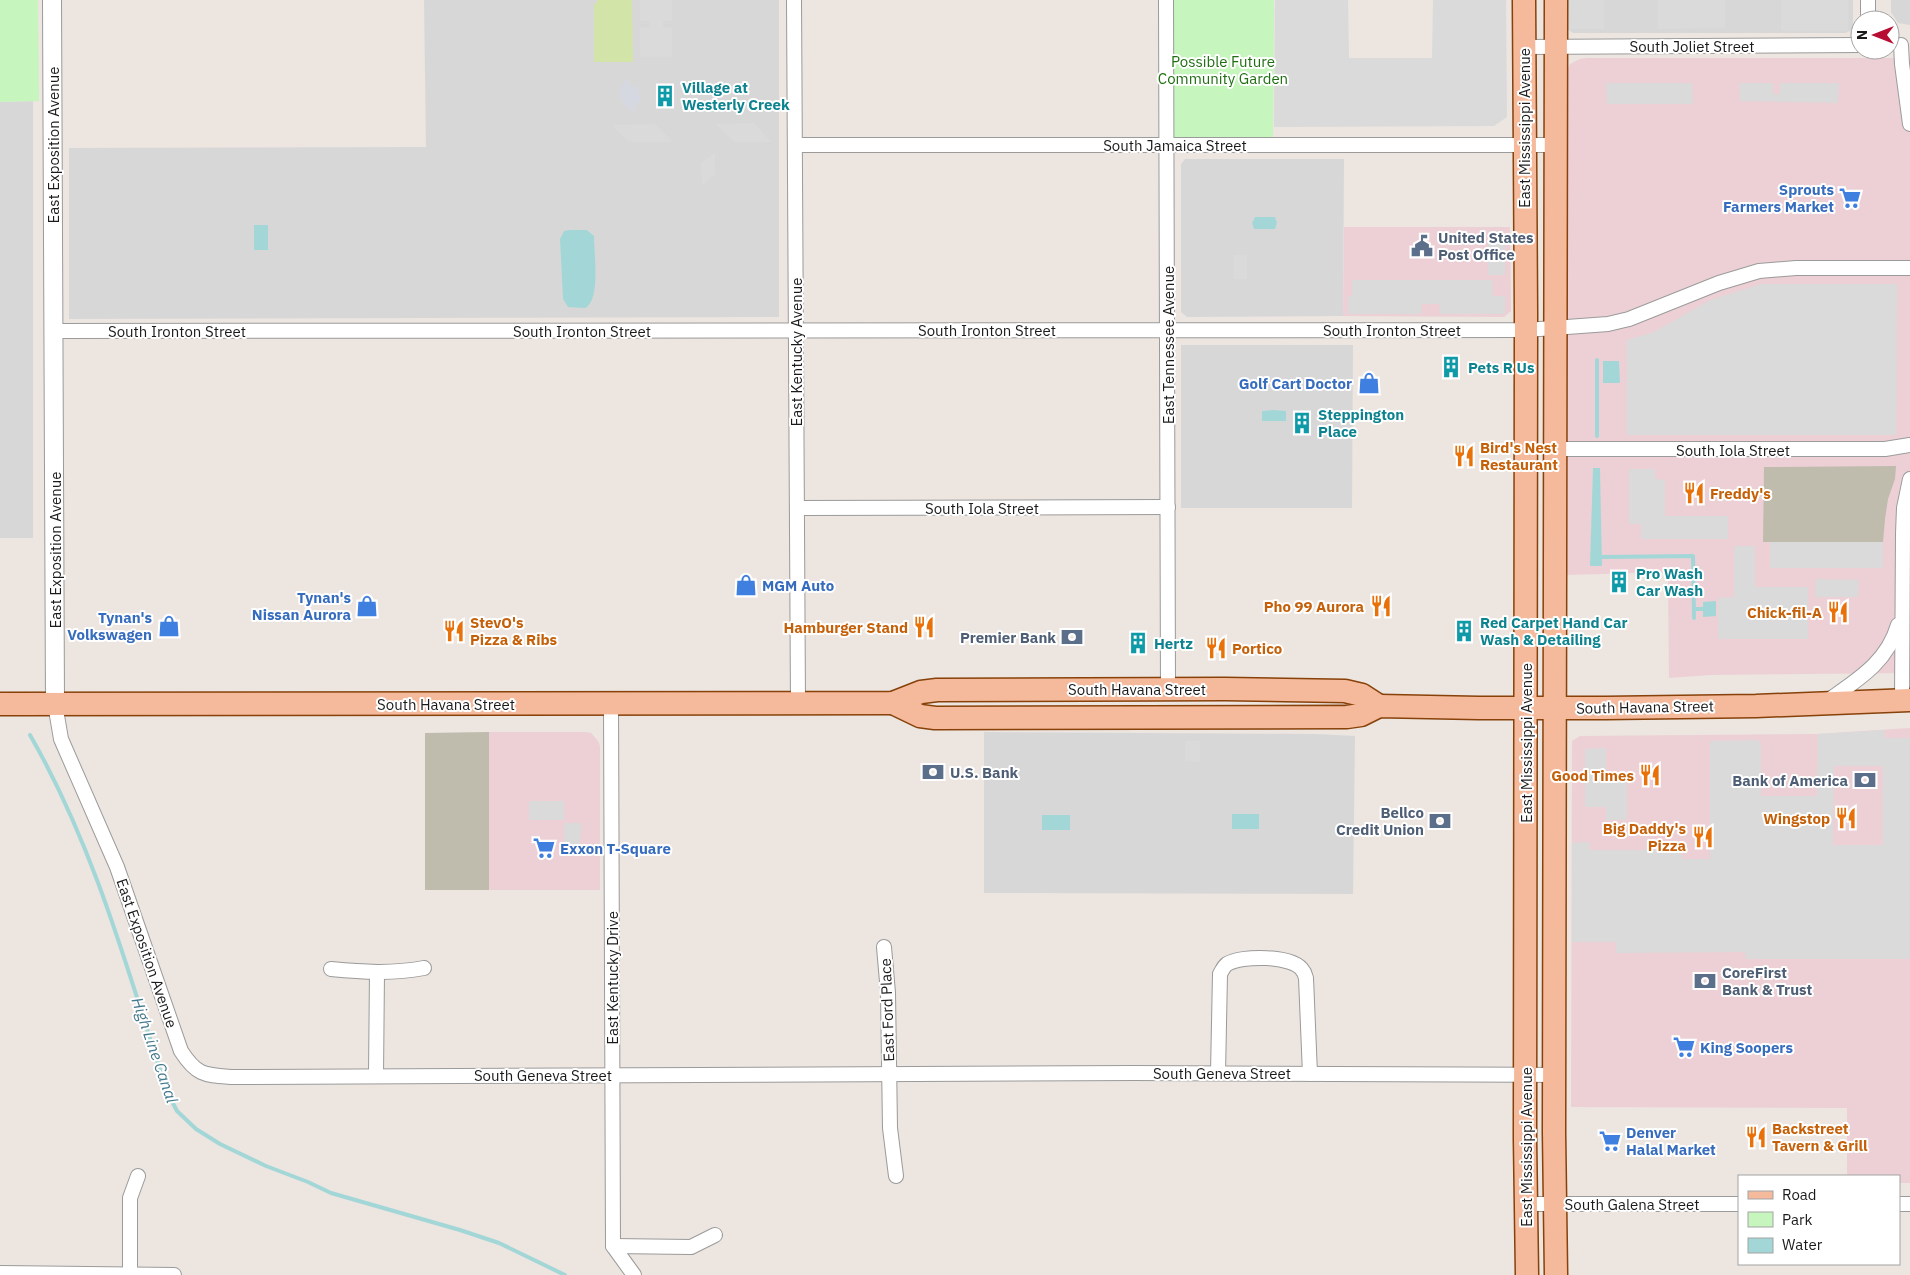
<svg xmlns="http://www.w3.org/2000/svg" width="1910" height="1275" viewBox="0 0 1910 1275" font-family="'IBM Plex Sans',sans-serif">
  <rect width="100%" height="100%" fill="#ece5e0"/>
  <g fill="#d8d7d8">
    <path d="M424 0H779V317L69 319V148L426 147Z"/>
    <path d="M1567 0H1853V29L1846 33H1573L1567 29Z"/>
    <path d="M1891 0H1910V25L1898 23 1891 12Z"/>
    <path d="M33 101V538H0V102Z"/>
    <path d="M1185 159H1344L1343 316 1187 317 1181 312V164Z"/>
    <path d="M1181 345H1353L1352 508H1181Z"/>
    <path d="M984 732 1316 734 1355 736 1353 894 984 893Z"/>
  </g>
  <g fill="#ecd0d5">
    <path d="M1587 58H1910V673L1710 675 1669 678 1668 572 1567 575 1564 79 1570 64 1580 59Z"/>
    <path d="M1344 227H1510L1511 311 1504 317 1343 316Z"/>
    <path d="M1910 728V1183H1899V1176H1847V1108L1571 1107 1572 741 1580 736 1818 734Z"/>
    <path d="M489 732H585L591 733 598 741 600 746V890H489Z"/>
  </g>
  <g fill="#bfbbad">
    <path d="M1896 466 1895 479 1888 499 1885 519 1883 542H1763L1764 467Z"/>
    <path d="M489 732V890H425V733Z"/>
  </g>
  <path fill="#d3e4a8" d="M597 0H632L633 62H594V4L597 3Z"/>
  <g fill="#c6f5be">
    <path d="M0 0H38L39 101 0 102Z"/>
    <path d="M1172 0H1274L1273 139H1173Z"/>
  </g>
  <g fill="#dadada" fill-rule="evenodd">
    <path d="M640 0H672V21H663V27L672 28V57H640V28L650 27 649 21H640Z"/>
    <path d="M1275 0H1348L1349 58H1432L1433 0H1506L1507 117 1494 126 1274 127Z"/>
    <rect x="1569" y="0" width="35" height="29"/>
    <path d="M1658 0H1725V28L1658 29Z"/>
    <rect x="1781" y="0" width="67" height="31"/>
    <path d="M1606 83H1692L1693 104H1607Z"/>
    <path d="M1739 83H1773V94H1780V83H1839L1838 103 1740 101Z"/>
    <path d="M754 123 771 142H734L716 124Z"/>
    <path d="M655 124 673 142H629L612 125Z"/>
    <path d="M715 153V174L702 186 701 163Z"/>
    <rect x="1488" y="241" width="17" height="34"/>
    <rect x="1234" y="255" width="13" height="24"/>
    <path d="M1352 280H1492L1493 296H1505V314H1440L1439 304H1422L1421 314H1348V296H1352Z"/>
    <path d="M1761 284H1897L1896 435H1627V340L1654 332 1710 300Z"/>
    <path d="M1629 469H1655V479L1665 480V516H1728V539H1641V524H1629Z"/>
    <rect x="1770" y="542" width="113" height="26"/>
    <path d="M1734 546H1755V587H1808V639H1718V598L1734 597Z"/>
    <path d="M1816 579 1859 580 1858 597H1815Z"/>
    <path d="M1884 730 1885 738H1910V959H1746L1745 952 1616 953V942H1572V843L1589 842 1590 850H1679L1683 859H1710V741L1757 740 1761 743V796H1817L1818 734ZM1834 766H1883V845H1833Z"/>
    <path d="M1185 741H1200V762L1185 761Z"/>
    <path d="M1606 748V778H1627V820H1606V807H1585V749Z"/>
    <rect x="529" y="801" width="35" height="19"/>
    <path d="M564 823H581L580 853H564Z"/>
  </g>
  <path fill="#d5d8e1" d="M628 77 631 87 637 86 641 102 634 104 636 112 626 107 620 97 621 86Z"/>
  <g fill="#a3d7d7">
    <path d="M1255 217H1275L1277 223 1275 229H1254L1252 223Z"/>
    <rect x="254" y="225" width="14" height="25"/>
    <path d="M570 230H587L594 236C594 253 601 300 585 308L568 307 563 299 560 239 564 231Z"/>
    <path d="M1603 361H1619L1620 383H1603Z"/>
    <path d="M1274 410 1286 411V421H1262V411Z"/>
    <path d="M1593 468H1600L1602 566H1590Z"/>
    <path d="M1716 601V616L1703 617V602Z"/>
    <rect x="1232" y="814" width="27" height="15"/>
    <rect x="1042" y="815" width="28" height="15"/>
  </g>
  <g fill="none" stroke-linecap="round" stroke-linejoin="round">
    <g stroke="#a3d7d7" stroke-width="4">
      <path d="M1597 360V436"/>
      <path d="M1602 557 1693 556 1694 618"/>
      <path d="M1694 609H1703"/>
      <path d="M30 735C94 846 128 971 167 1092L177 1111 196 1129 220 1144 266 1166 308 1182 331 1193 460 1230 499 1243 565 1275"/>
    </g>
    <g stroke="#9b9b9b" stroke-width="16">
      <g id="minor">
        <path d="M794 0 798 704"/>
        <path d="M1166 0 1168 689"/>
        <path d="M1868 0V20"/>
        <path d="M1901 45 1902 64 1910 124"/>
        <path d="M1524 47 1860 45"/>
        <path d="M795 145H1555"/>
        <path d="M54 331 1526 330 1608 324 1629 319 1719 283 1759 271 1796 268H1910"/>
        <path d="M1555 449H1885L1910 445"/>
        <path d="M797 508 1168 507"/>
        <path d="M1902 700 1903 534 1904 508 1910 479"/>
        <path d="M1826 702C1857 680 1887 663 1898 625"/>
        <path d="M55 704 61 739 117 867 181 1051C197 1076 205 1075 233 1077L1135 1073 1554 1075"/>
        <path d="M611 704 613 1246 634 1275"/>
        <path d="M884 947 888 993 890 1128 896 1176"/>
        <path d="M331 969C362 972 392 974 424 968"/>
        <path d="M1218 1073 1220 974C1222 971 1223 967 1227 964 1241 955 1294 955 1303 971 1305 973 1305 976 1306 978L1310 1074"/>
        <path d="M376 1075 377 972"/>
        <path d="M1526 1204H1739"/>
        <path d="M1899 1204H1910"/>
        <path d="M613 1246 691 1247 715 1235"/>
        <path d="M0 1273 174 1275"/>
        <path d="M130 1274V1198L138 1176"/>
      </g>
    </g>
    <g stroke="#9b9b9b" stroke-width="20">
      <path id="tertiary" d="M52 0 55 704"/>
    </g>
    <g stroke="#874109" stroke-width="25">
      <g id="primary">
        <path d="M1524 0 1526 314 1525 1139 1527 1275"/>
        <path d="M1556 0 1554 1132 1556 1275"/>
        <path d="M893 703 920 716 935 718 1347 717 1361 715 1379 706 1479 708H1606L1756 706 1910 700"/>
        <path d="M0 704 893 703 921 692 937 690 1225 689 1345 691 1362 695 1379 706"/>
      </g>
    </g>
    <use href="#minor" stroke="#fff" stroke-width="14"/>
    <use href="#tertiary" stroke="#fff" stroke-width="18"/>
    <use href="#primary" stroke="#f5ba9c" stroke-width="22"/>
  </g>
  <defs>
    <g id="building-bare" transform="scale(1.725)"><path d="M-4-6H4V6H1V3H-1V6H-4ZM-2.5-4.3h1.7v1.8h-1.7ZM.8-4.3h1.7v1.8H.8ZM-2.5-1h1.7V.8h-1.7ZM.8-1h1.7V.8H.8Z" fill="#0f9aa8" stroke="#fff" stroke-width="2.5" paint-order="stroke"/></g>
    <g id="supermarket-bare" transform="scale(1.725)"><path d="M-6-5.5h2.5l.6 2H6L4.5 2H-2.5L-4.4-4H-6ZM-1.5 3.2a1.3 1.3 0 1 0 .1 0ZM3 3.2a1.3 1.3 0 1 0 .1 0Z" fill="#3f7fe0" stroke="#fff" stroke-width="2.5" paint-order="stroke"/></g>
    <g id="civic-bare" transform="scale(1.725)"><path d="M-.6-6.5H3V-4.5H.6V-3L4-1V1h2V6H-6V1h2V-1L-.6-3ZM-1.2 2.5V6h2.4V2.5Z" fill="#5c6f8a" stroke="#fff" stroke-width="2.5" paint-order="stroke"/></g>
    <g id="shop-bare" transform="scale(1.725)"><path d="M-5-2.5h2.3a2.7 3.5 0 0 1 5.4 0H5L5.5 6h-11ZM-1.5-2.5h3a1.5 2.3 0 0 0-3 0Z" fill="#3f7fe0" stroke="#fff" stroke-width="2.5" paint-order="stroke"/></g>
    <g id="restaurant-bare" transform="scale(1.725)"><path d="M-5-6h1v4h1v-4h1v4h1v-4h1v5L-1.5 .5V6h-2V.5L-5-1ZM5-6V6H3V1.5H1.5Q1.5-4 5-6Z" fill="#e8710a" stroke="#fff" stroke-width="2.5" paint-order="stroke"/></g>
    <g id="bank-bare" transform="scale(1.725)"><path d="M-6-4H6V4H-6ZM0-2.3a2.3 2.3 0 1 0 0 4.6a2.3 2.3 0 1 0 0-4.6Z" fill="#5c6f8a" stroke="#fff" stroke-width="2.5" paint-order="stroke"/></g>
  </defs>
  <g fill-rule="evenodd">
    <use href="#building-bare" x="665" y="96"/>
    <use href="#supermarket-bare" x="1850" y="198"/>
    <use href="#civic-bare" x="1422" y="246"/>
    <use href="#building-bare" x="1451" y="367"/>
    <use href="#shop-bare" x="1369" y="383"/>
    <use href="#building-bare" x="1302" y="423"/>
    <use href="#restaurant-bare" x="1464" y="456"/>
    <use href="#restaurant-bare" x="1694" y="493"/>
    <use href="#building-bare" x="1619" y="582"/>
    <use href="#shop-bare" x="746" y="585"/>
    <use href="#shop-bare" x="367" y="606"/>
    <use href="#restaurant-bare" x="1381" y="606"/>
    <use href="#restaurant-bare" x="1838" y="612"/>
    <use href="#shop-bare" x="169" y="626"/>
    <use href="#restaurant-bare" x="924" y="627"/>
    <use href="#restaurant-bare" x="454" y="631"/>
    <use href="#building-bare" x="1464" y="631"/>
    <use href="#bank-bare" x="1072" y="637"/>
    <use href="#building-bare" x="1138" y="643"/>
    <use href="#restaurant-bare" x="1216" y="648"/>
    <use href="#bank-bare" x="933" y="772"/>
    <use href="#restaurant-bare" x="1650" y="775"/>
    <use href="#bank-bare" x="1865" y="780"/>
    <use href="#restaurant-bare" x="1846" y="818"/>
    <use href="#bank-bare" x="1440" y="821"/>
    <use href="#restaurant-bare" x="1703" y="837"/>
    <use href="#supermarket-bare" x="544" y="848"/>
    <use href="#bank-bare" x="1705" y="981"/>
    <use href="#supermarket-bare" x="1684" y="1047"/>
    <use href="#restaurant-bare" x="1756" y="1137"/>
    <use href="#supermarket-bare" x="1610" y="1141"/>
  </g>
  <g text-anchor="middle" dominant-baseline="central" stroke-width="4" stroke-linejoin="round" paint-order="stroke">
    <g font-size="15" fill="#1a1a1a" stroke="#fff">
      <text x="1692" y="46">South Joliet Street</text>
      <text transform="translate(1524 128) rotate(-90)">East Mississippi Avenue</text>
      <text transform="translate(53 145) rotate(-90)">East Exposition Avenue</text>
      <text x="1175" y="145">South Jamaica Street</text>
      <text x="987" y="330">South Ironton Street</text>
      <text x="1392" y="330">South Ironton Street</text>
      <text x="177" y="331">South Ironton Street</text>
      <text x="582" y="331">South Ironton Street</text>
      <text transform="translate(1168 345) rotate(-90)">East Tennessee Avenue</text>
      <text transform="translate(796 352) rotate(-90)">East Kentucky Avenue</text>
      <text x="1733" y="450">South Iola Street</text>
      <text x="982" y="508">South Iola Street</text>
      <text transform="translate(55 550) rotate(-90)">East Exposition Avenue</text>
      <text x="1137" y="689">South Havana Street</text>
      <text x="446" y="704">South Havana Street</text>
      <text transform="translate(1645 707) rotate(-1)">South Havana Street</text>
      <text transform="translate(1526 743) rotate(-90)">East Mississippi Avenue</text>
      <text transform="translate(147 953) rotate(71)">East Exposition Avenue</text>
      <text transform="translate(612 978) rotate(-90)">East Kentucky Drive</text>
      <text transform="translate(887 1010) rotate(-92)">East Ford Place</text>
      <text x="1222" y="1073">South Geneva Street</text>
      <text x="543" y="1075">South Geneva Street</text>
      <text transform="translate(1526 1147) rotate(-90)">East Mississippi Avenue</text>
      <text x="1632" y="1204">South Galena Street</text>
    </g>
    <g font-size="15" fill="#1f6f12" stroke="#fff">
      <text x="1223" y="61">Possible Future<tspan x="1223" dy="17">Community Garden</tspan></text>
    </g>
    <g font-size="15" font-weight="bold" fill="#0d838f" stroke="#fff" text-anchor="start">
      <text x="682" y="87">Village at<tspan x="682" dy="17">Westerly Creek</tspan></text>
      <text x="1468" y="367">Pets R Us</text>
      <text x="1318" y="414">Steppington<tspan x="1318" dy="17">Place</tspan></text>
      <text x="1636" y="573">Pro Wash<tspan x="1636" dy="17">Car Wash</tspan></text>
      <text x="1480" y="622">Red Carpet Hand Car<tspan x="1480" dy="17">Wash &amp; Detailing</tspan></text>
      <text x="1154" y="643">Hertz</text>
    </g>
    <g font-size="15" font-weight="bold" fill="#366cbe" stroke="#fff" text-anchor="end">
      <text x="1834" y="189">Sprouts<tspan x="1834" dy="17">Farmers Market</tspan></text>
      <text x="1352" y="383">Golf Cart Doctor</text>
      <text x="762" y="585" text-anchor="start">MGM Auto</text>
      <text x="351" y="597">Tynan's<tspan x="351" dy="17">Nissan Aurora</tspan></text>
      <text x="152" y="617">Tynan's<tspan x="152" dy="17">Volkswagen</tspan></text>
      <text x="560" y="848" text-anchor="start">Exxon T-Square</text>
      <text x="1700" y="1047" text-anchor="start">King Soopers</text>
      <text x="1626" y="1132" text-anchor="start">Denver<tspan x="1626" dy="17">Halal Market</tspan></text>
    </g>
    <g font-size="15" font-weight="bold" fill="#4e5e75" stroke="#fff" text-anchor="start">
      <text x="1438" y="237">United States<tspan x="1438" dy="17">Post Office</tspan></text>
      <text x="1056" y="637" text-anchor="end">Premier Bank</text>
      <text x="950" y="772">U.S. Bank</text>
      <text x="1848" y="780" text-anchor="end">Bank of America</text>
      <text x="1424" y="812" text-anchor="end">Bellco<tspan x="1424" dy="17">Credit Union</tspan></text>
      <text x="1722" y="972">CoreFirst<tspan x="1722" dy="17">Bank &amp; Trust</tspan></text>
    </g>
    <g font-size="15" font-weight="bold" fill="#c56008" stroke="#fff" text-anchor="end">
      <text x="1480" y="447" text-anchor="start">Bird's Nest<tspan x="1480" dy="17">Restaurant</tspan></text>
      <text x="1710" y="493" text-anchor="start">Freddy's</text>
      <text x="1364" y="606">Pho 99 Aurora</text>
      <text x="1822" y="612">Chick-fil-A</text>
      <text x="470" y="622" text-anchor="start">StevO's<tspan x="470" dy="17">Pizza &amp; Ribs</tspan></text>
      <text x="908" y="627">Hamburger Stand</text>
      <text x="1232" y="648" text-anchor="start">Portico</text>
      <text x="1634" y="775">Good Times</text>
      <text x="1830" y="818">Wingstop</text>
      <text x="1686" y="828">Big Daddy's<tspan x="1686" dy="17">Pizza</tspan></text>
      <text x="1772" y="1128" text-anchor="start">Backstreet<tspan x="1772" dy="17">Tavern &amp; Grill</tspan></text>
    </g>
    <g font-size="16" font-style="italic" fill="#45798c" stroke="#fff">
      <text transform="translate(155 1050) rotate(71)">High Line Canal</text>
    </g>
  </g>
  <rect x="1738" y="1175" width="162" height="90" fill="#ffffff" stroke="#a3a3a3"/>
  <rect x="1748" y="1191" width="25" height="8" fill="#f5ba9c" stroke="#a3a3a3"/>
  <text x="1782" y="1200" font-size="15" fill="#1a1a1a">Road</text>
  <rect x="1748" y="1212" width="25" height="15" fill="#c6f5be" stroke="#a3a3a3"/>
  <text x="1782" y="1225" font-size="15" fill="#1a1a1a">Park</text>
  <rect x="1748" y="1238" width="25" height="15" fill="#a3d7d7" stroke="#a3a3a3"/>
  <text x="1782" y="1250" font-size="15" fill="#1a1a1a">Water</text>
  <g transform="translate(1875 35) rotate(270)"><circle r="24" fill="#ffffff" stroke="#a3a3a3"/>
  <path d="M0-4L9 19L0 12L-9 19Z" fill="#b80d33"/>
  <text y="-8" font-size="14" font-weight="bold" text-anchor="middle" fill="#1a1a1a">N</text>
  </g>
</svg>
